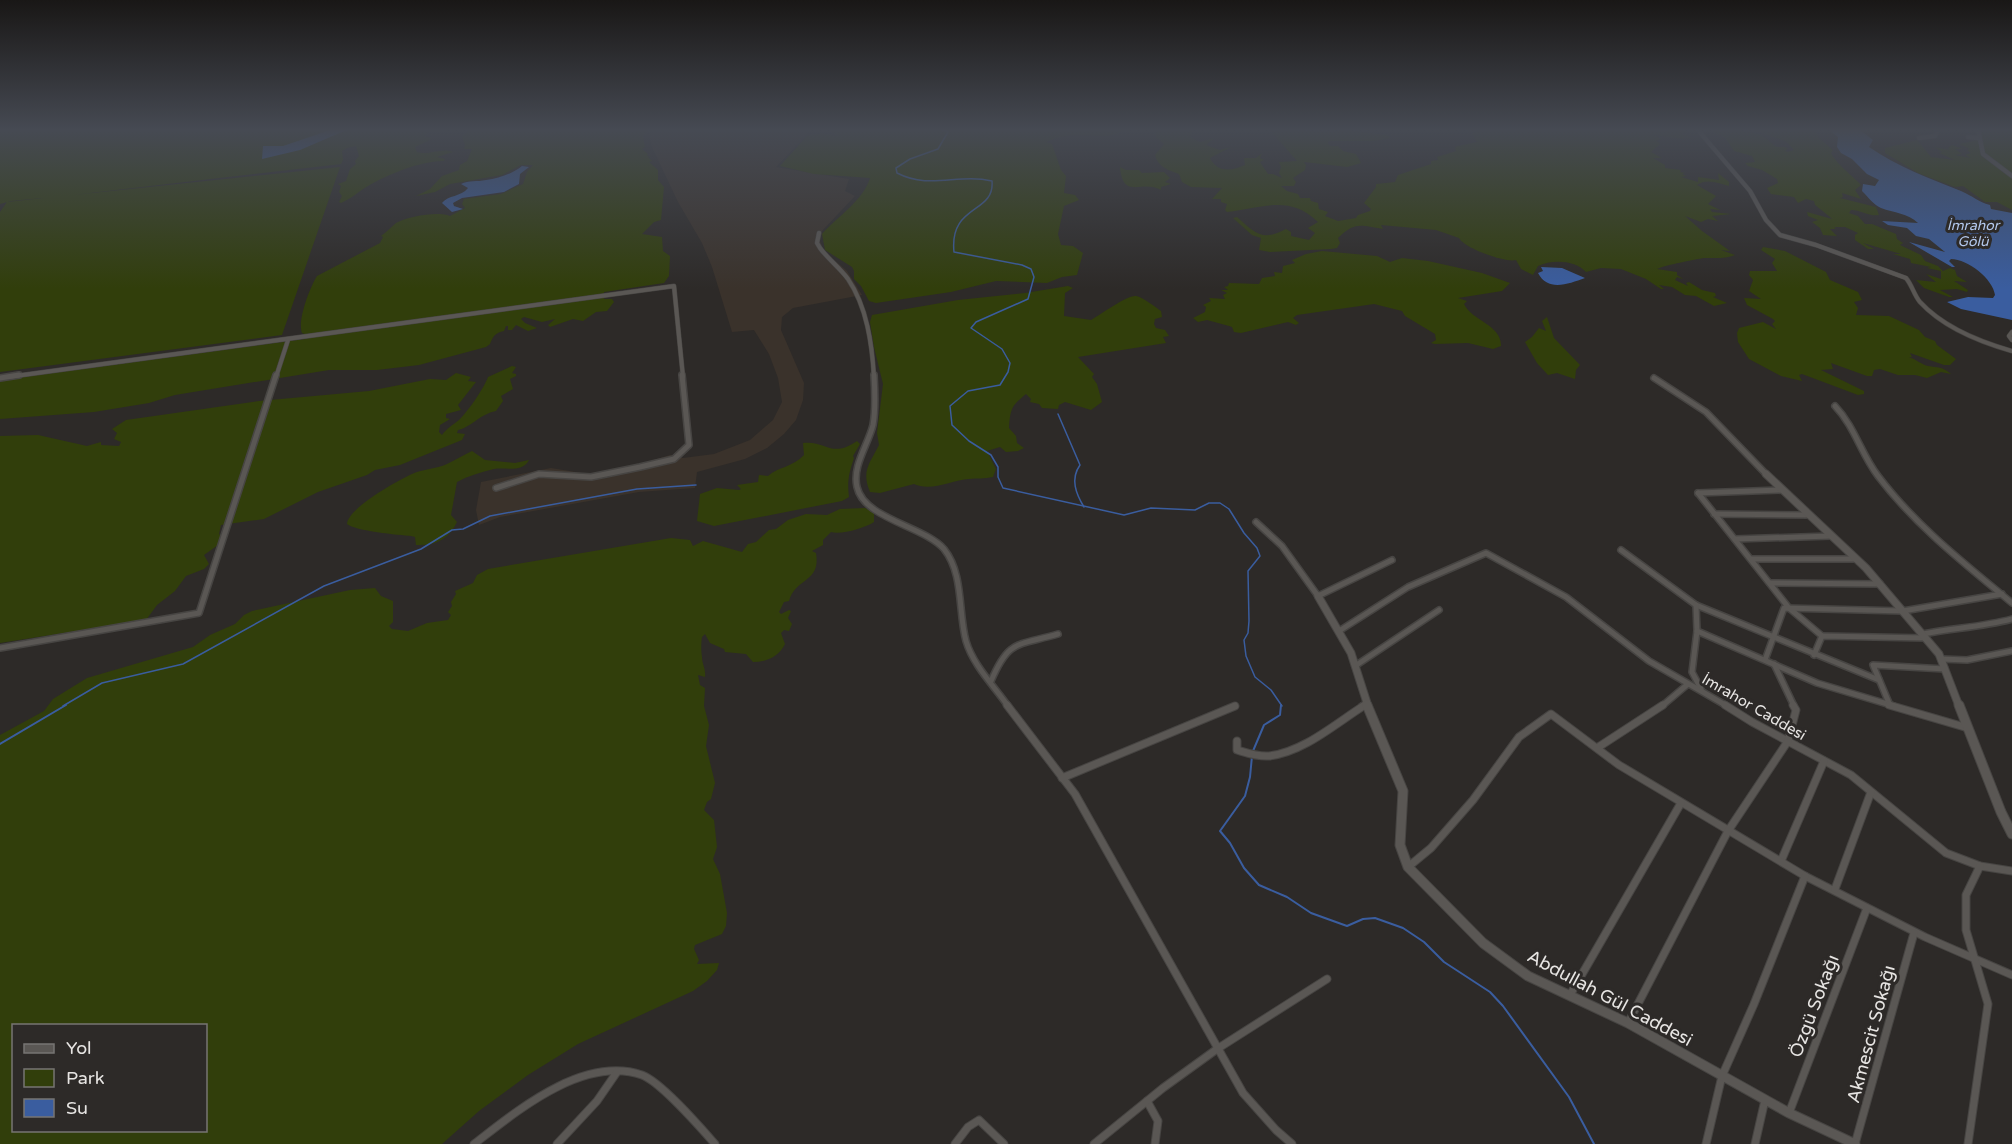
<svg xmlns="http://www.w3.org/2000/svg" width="2012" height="1144" viewBox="0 0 2012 1144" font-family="'Varela Round',sans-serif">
  <rect width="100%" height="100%" fill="#2d2a28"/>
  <path fill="#3a322b" d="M653 129H812L776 167 849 179 845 191 855 196 822 231 820 241 824 251 847 271 862 295 793 308 782 317 781 330 804 383 803 400 796 420 784 434 767 448 745 459 697 472 695 488 639 492 500 517 479 525 476 510 481 482 551 468 594 475 610 473 670 455 683 458 714 454 750 440 773 420 782 402 778 378 769 354 754 330 732 332 712 267 702 243 678 202 652 147 650 138Z"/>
  <g fill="#313e0b" fill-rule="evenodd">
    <path d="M0 129H459L429 132 424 136 431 138 430 140 415 147 417 152C429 156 441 147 453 152L437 157 445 159 444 161C423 160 386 175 368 186 359 191 351 199 341 203L339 202 342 196 339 192 341 186 338 184 346 181 350 169 356 164 355 161 359 156 356 146 347 148 342 151 343 160 341 164 73 195 340 167 282 335 0 372V212L7 202 43 198 11 201 0 204Z"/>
    <path d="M648 129 643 136 645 147 642 149 648 154 647 156 652 157H648L652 161 649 162 658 170V180L664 187 661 220 654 222 642 234 662 237 663 251 670 256 669 276 664 283 604 292V299H612L614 302 607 311 596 312 583 321 573 319 550 327 548 325 555 319 542 322 524 317 521 319 525 323 537 328 528 331 516 325 512 330H508V326H506L504 331C495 333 493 336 490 344L486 347 419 365 377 370H329L175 395 149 403 94 412 0 419V380L305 339 307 335 302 333C297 321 310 287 317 276L380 243 383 237 381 236C387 232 391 227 396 223 408 216 439 211 450 216L465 208 462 204 464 199 501 194 523 184 527 172 533 165H521L502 175 450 184 435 192 416 196 430 189 442 176 459 170 460 165 467 161 472 149H464L465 145 462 137 470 129Z"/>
    <path d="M827 129H1148C1141 130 1135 129 1129 130 1121 131 1114 136 1106 136 1085 136 1065 132 1046 142L1052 144 1061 170 1066 176 1064 193 1075 195 1079 200 1064 206 1058 234 1061 245 1073 246 1083 253 1077 275 1062 277 1047 283 996 281 951 292 876 303 869 301 861 286 854 279V271L852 267 825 250 822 234C837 217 863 201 870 178L814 174 780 166 807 136 822 133 840 137Z"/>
    <path d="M1151 129H1194L1190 137 1200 142 1214 138 1206 145 1220 150 1231 147 1210 158C1217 173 1232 171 1245 165L1244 158H1256L1262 153 1260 158 1264 160 1260 162 1268 174H1273L1282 178 1279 173 1281 167 1279 162 1297 161 1269 129 1331 132 1347 130 1387 135 1390 138 1373 141H1329L1328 143 1330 146H1338L1343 151 1356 154 1361 163 1347 167 1304 162 1306 165 1305 170 1293 178 1296 182 1294 186H1281L1287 191 1298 194 1300 198H1310L1311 201 1318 203 1319 209 1328 212 1325 216 1338 221 1356 218 1358 215 1370 211 1371 209 1364 203 1376 187V184L1395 182 1398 175 1431 164V161L1438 160 1437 157 1456 151 1455 147 1458 146 1477 142 1472 133 1473 129H1682L1687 133H1681L1691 138 1682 136 1686 139 1653 135 1662 139 1656 140 1660 144 1651 152 1662 158H1653L1665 165V168L1681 170 1680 172 1685 173 1682 174 1686 176 1681 177 1698 182V177L1719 180 1718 173 1729 182V186C1718 183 1706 178 1697 185L1716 196 1708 204 1720 210 1710 209 1712 212 1731 214 1712 216 1718 221 1708 219 1701 222 1685 216 1702 231 1730 251 1721 250 1735 255C1726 259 1716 258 1706 258 1700 258 1662 266 1657 269L1677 272V275L1683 279 1677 277 1675 280 1688 286 1686 283 1689 282 1702 290 1715 293 1716 296 1713 297 1727 303 1714 306 1696 296 1685 295 1672 287 1659 285 1664 289H1661L1646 279 1621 269 1601 268 1586 272C1576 260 1552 259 1538 266L1533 275 1521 269 1516 260C1505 263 1464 248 1459 238L1436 230 1381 225 1383 229C1359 225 1355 222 1338 238L1340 243 1337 248 1331 249 1270 252 1259 250 1261 238 1252 235 1233 218 1237 217C1257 235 1263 241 1286 229L1291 232V236L1309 240 1315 233 1308 228 1318 222C1289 194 1263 208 1227 212L1225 210 1227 204 1221 202V199H1212L1222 188 1191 187 1182 182 1179 174C1168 170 1158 167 1155 155L1164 144 1156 137 1155 131Z"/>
    <path d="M1712 129C1729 129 1751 129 1766 138 1769 141 1773 145 1777 147H1785L1788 149 1785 150 1787 152 1794 150 1787 142 1751 129H1819L1816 131 1819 138 1833 150 1831 153C1838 166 1851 174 1861 185L1855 190 1861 199 1842 193 1843 197 1840 198 1876 207 1879 215C1870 217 1861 210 1851 210L1849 213 1858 216 1865 224H1872L1896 234 1897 239 1903 243 1900 245 1921 255 1925 261 1938 266 1943 271 1950 268 1955 270 1957 276 1967 282 1954 281 1968 290 1967 292 1957 289 1940 290 1953 297H1949L1924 288 1916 280 1936 282 1926 274 1941 279V271L1927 268 1931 267 1911 263 1910 259 1893 254H1901L1863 243 1874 249H1868L1855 240V235L1858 233 1845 227H1836L1834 228 1836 229H1830L1837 236 1823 235 1820 228 1812 222 1818 220 1808 216 1807 212 1832 219 1830 217 1815 205 1814 201 1806 199 1798 203 1794 197 1771 194 1767 188 1778 183 1777 179 1762 170 1748 166 1745 163 1755 162 1752 156 1734 151 1725 137 1714 133Z"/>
    <path d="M1980 129H2012L2010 130 2012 132V210L1997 202H1985L1963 186 1955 187 1918 173 1885 153V148L1917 140 1931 157 1955 160 1939 153 1942 152 1935 147 1949 150 1948 148 1952 145 1963 149H1955L1962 154 1955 155 1971 158 1965 155 1971 153 1967 150 1970 149 1959 144 1977 140 1982 131Z"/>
    <path d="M1120 167 1126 170H1139L1142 173 1164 172 1170 178 1165 182 1171 184 1161 187V190C1142 179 1123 201 1120 167Z"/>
    <path d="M1763 247 1785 251 1826 272 1830 280 1858 292 1862 300 1854 302 1858 308 1856 315 1889 316 1919 330 1925 337 1935 341 1937 345 1956 359 1950 365H1944L1910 353 1912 357H1909C1915 359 1923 365 1928 366 1938 368 1942 366 1951 374L1941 372 1927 378 1915 375H1898L1880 369 1874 370 1872 376H1867L1831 363 1833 369 1821 370 1864 391V394L1858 395 1802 374 1799 375 1802 381 1781 376 1749 359 1738 342 1737 333 1739 328 1763 322 1776 329 1772 324 1775 321 1773 319 1747 305 1744 298 1761 299 1749 291 1753 280 1749 275 1750 271H1777L1772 263 1775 259 1761 250Z"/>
    <path d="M1322 251 1377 256 1390 262 1402 258 1428 261 1482 273 1510 283 1502 291 1458 298 1467 301 1464 304C1472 321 1502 325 1501 346L1493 349 1468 343 1435 344 1431 343 1436 340 1435 334 1405 316 1402 311 1374 304 1297 315 1293 318 1299 323 1296 325 1288 322 1241 333 1234 332 1232 327 1229 326 1207 320 1198 322 1193 318 1205 312 1206 307 1203 305 1211 301 1209 298 1225 299 1223 295 1227 293 1221 290H1228L1224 287 1228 286 1229 283 1259 284 1262 278 1275 276 1274 272 1282 273 1283 266 1295 263 1292 260 1306 254Z"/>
    <path d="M1068 286 1073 288 1065 293 1064 316 1091 320C1100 315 1127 295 1136 296 1143 297 1155 307 1161 311L1162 317 1155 319 1154 324 1156 328 1165 330 1169 336 1163 337 1166 343 1078 357 1094 374 1092 377 1097 384 1102 402 1091 410 1065 402 1059 405 1058 409 1042 408 1039 404 1030 402 1031 399 1026 394C1013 405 1010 407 1009 428L1016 436 1017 443 1024 448 1018 451 1006 452 1000 447 987 451 996 469 993 477C984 479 977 478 969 479 952 480 931 492 914 484L880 493 870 492C861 471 870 463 879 445L877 433 883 384 874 347 870 322 872 315 958 300 1025 293Z"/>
    <path d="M1547 317 1554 338 1580 365 1576 370 1575 379 1557 373 1548 375 1537 363 1525 342 1532 337 1539 328 1546 331 1542 321Z"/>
    <path d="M512 366 516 367 512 373 516 374V376L510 379 513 389 501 396 503 401 496 411C480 414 470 428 458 430L457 433 465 434 462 440 400 465 375 470 367 475 318 492 264 519 221 525 219 534 223 538 221 543 204 555 209 564 204 569 186 576 175 591 157 605 146 620 0 643V436L38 435 87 446 101 442V445L119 446 121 442 114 439 117 433 112 429 126 420 259 401 369 391 430 379 446 380 456 373 471 377 468 381 476 382 458 405 461 410 446 414V418L450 419 440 425 439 432 442 435C447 428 453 425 459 420 469 410 484 388 488 377Z"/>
    <path d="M857 441 860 444 853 456 854 458C849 473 847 481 849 497L842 501 714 526 697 521 700 494 717 488 739 490 741 489 737 485 758 482 759 475 768 476C778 467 793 467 804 455L803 443C826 440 831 459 857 441Z"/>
    <path d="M472 451 485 460 515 463 529 460C523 473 505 467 494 469 481 472 468 476 457 482L451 515 457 522C449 539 436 546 416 545L415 537 411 536C399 535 355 531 347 524 348 508 397 481 412 474 423 469 436 469 447 464 456 460 463 455 472 451Z"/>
    <path d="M865 508 874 513V522C865 528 841 535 831 532L823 540V545L812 551 816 553C821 583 796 577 789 601L784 602 779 612 781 614 789 610 791 611 788 618 792 624 789 631 784 630 781 633 785 644C779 657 766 662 753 662L746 654 725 652 724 649 710 643 705 634 702 637C701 643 701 651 702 657 702 664 706 669 705 677L698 675 700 685 705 688 704 706 709 725 706 746 715 783 711 799 707 802 704 810 714 820 717 847 713 859 720 874 727 913 726 926 722 934 695 945 694 949 699 960 697 964 719 963 717 970 707 981 693 991 578 1044 528 1075 479 1111 442 1144H0V735L44 711 53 699 87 678 193 647 210 635 235 624 244 615 252 611 350 590 375 588 381 596 393 601V622L389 626 392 629 408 631 427 623 448 620 451 615 448 612 452 606 451 602 456 594 455 591 473 583 477 575 488 569 671 538 690 540 693 546 703 541 742 552 748 544 756 542 769 530 776 529 788 520 806 514 827 515 840 509ZM14 1026H206V1130H14Z"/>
  </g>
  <g fill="#3a5d9f">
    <path d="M333 129H349L300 150 262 159 263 146H283Z"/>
    <path d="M1828 129H1859L1873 140 1869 147C1898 167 1929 178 1961 191 1973 196 1978 202 1990 205L1991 209 2012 213V320L1961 309 1947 302 1968 297 1993 298 1995 295C1993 279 1968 259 1951 259L1949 261 1955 267H1952L1909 242 1945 252 1929 239 1916 236 1907 228 1888 225 1882 221 1918 223C1908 213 1894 213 1881 208 1873 204 1869 198 1862 191L1863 184 1875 186 1879 180 1867 174 1852 159 1841 153 1837 147 1838 137Z"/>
    <path d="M522 166 529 167 520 174 519 184 504 192 462 198 453 203 454 206 463 209 452 212 442 203C448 195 461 197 468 188L461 184C469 180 477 182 486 180 499 178 512 174 522 166Z"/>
    <path d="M1541 267 1562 268 1585 278C1568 284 1548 292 1538 273L1543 271Z"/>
  </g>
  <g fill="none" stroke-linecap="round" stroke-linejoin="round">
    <g stroke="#3a5d9f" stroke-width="1.5">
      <path d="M942 129 948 132 938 149 910 159 896 168 897 173C930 190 958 173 992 181 995 214 949 204 954 252L1022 265 1031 269 1034 277 1028 299 976 322 971 328 1002 349 1010 363 1008 372 1000 385 968 391 950 406 952 425 969 441 991 455 998 467V477L1003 488 1124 515 1151 508 1195 510 1209 503H1220L1229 509 1244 533 1257 548 1260 556 1248 571 1249 621 1248 633 1244 640 1246 656 1255 677 1271 690 1282 706"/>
      <path d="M1058 414 1080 465C1070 479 1076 494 1084 507"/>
      <path d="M63 706 102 683 183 664 324 586 421 549 452 530 463 529 490 516 637 489 696 485"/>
    </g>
    <g stroke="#3a5d9f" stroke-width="2">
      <path d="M0 744 66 705"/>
      <path d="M1253 751 1264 725 1280 715 1281 705"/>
      <path d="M1252 756 1250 777 1245 796 1220 831 1230 843 1244 868 1259 885 1287 897 1311 913 1347 926 1363 919 1375 918 1403 928 1424 942 1444 962 1490 992 1503 1006 1569 1097 1594 1144"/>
    </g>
    <g stroke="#474543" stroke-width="5">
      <g id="minor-far2">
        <path d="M1697 129 1750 191 1766 220 1780 235 1816 245 1906 278C1912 285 1914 295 1920 302 1943 327 1980 342 2012 351"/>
        <path d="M1978 129 1983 154 2012 176"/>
        <path d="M1968 137 1978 138"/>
        <path d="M1919 138 1935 136 1939 129"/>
        <path d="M819 233 817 243 820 248C828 259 840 268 848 279 867 307 872 344 874 377"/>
        <path d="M2012 332 2009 336 2012 340"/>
        <path d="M8 377 674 286 683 377"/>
        <path d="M276 377 288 340"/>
      </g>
    </g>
    <g stroke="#474543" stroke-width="8">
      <g id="minor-far1">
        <path d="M874 375C875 392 876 409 873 425 868 445 852 466 857 487 864 519 924 526 944 549 964 574 958 612 966 641 973 665 994 686 1008 706"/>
        <path d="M0 378 19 375"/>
        <path d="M1654 378 1706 412 1766 474"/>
        <path d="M1835 406C1855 427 1861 454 1878 476 1915 525 1965 564 2012 603"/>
        <path d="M496 488 539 474 591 477 640 467 674 459 689 445 682 375"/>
        <path d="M1698 493 1789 608 1822 636"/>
        <path d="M1698 493 1782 490"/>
        <path d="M1714 514 1808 515"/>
        <path d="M1256 522 1282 546 1318 596 1392 560"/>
        <path d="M1735 539 1831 536"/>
        <path d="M1621 550 1696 605 1879 680"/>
        <path d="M1752 559H1856"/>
        <path d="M1770 583 1880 584"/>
        <path d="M1696 605 1697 631 1692 672 1701 689"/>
        <path d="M1339 631 1408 587 1486 553 1566 597 1649 661 1727 706"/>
        <path d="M1697 631 1817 683 1894 706"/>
        <path d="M1923 634C1953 628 1982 627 2012 619"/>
        <path d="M0 648 199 613 276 375"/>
        <path d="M1814 655 1822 636 1926 638"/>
        <path d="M1941 659 1967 660 2012 651"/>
        <path d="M1765 660 1784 608 1903 611 2002 594"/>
        <path d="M1774 664 1794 706"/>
        <path d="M1355 666 1439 610"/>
        <path d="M991 681C1009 639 1017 646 1058 634"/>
        <path d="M1889 703 1873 665 1945 669"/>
        <path d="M1362 706 1367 703"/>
        <path d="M1662 706 1688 684"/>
      </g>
    </g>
    <g stroke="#474543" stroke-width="9">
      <g id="minor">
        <path d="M1007 705 1075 794 1243 1093 1276 1130 1292 1144"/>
        <path d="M1725 705 1752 722 1851 775 1946 853 1980 866 2012 871"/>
        <path d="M1889 705 1968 728"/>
        <path d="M1237 741V750C1247 753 1258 757 1269 756 1304 752 1336 723 1365 705"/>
        <path d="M1597 748 1663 705"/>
        <path d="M1062 778 1235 706"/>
        <path d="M1781 861 1824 761"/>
        <path d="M1408 867 1431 848 1473 800 1519 737 1551 714 1619 765 1805 876 1925 937 2012 975"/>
        <path d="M1835 889 1871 792"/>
        <path d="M1570 995 1681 803"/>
        <path d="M1628 1023 1728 831 1788 741 1796 710 1793 705"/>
        <path d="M1147 1101 1158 1121 1155 1144"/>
        <path d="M1789 1113 1867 908"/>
        <path d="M474 1144C517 1111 583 1055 642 1075 661 1082 700 1127 715 1144"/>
        <path d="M557 1144 597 1101 617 1072"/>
        <path d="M955 1144 968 1127 979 1120 1004 1144"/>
        <path d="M1094 1144 1163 1088 1217 1049 1327 979"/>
        <path d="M1706 1144 1722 1076 1754 1004 1805 876"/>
        <path d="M1755 1144 1765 1100"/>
        <path d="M1855 1144 1914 933"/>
        <path d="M1968 1144 1988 1004 1966 930V895L1980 866"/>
      </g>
    </g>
    <g stroke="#474543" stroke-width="9">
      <g id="tertiary-far1">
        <path d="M1766 474 1866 568 1939 654 1959 706"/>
        <path d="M1318 596 1351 653 1368 706"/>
      </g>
    </g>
    <g stroke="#474543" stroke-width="11">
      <g id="tertiary">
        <path d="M1367 705 1403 791 1400 845 1408 867 1483 943 1528 976 1628 1023 1789 1113 1855 1144"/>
        <path d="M1959 705 2001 812 2012 834"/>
      </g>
    </g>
    <use href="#minor-far2" stroke="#5a5754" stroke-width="4"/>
    <use href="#minor-far1" stroke="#5a5754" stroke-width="5"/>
    <use href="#minor" stroke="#5a5754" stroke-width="7"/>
    <use href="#tertiary-far1" stroke="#5a5754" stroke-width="7"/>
    <use href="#tertiary" stroke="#5a5754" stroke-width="9"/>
  </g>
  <linearGradient id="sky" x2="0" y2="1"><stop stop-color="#191716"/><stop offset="0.45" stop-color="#464a53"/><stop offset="1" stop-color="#464a53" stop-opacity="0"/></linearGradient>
  <rect width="2012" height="289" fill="url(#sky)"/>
  <g text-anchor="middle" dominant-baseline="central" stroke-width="6" stroke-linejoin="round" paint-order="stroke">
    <g font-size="14" font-style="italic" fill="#b3c8ed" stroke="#2d2a28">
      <text x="1973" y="225">İmrahor<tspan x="1973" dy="16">Gölü</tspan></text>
    </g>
    <g font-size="15" fill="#e7e5e3" stroke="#2d2a28">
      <text transform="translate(1754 707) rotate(30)">İmrahor Caddesi</text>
    </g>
    <g font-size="18" fill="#e7e5e3" stroke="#2d2a28">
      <text transform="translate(1610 998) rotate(28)">Abdullah Gül Caddesi</text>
      <text transform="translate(1814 1006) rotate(-69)">Özgü Sokağı</text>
      <text transform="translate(1871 1034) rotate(-75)">Akmescit Sokağı</text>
    </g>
  </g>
  <rect x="12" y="1024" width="195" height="108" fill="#2d2a28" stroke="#777573" stroke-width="1.5"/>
  <rect x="24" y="1044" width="30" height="9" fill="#5a5754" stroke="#777573" stroke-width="1.5"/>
  <text x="66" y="1054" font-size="18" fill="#e7e5e3">Yol</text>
  <rect x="24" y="1069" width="30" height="18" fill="#313e0b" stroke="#777573" stroke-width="1.5"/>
  <text x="66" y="1084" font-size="18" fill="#e7e5e3">Park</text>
  <rect x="24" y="1099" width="30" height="18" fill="#3a5d9f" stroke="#777573" stroke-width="1.5"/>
  <text x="66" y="1114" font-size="18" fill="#e7e5e3">Su</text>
</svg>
